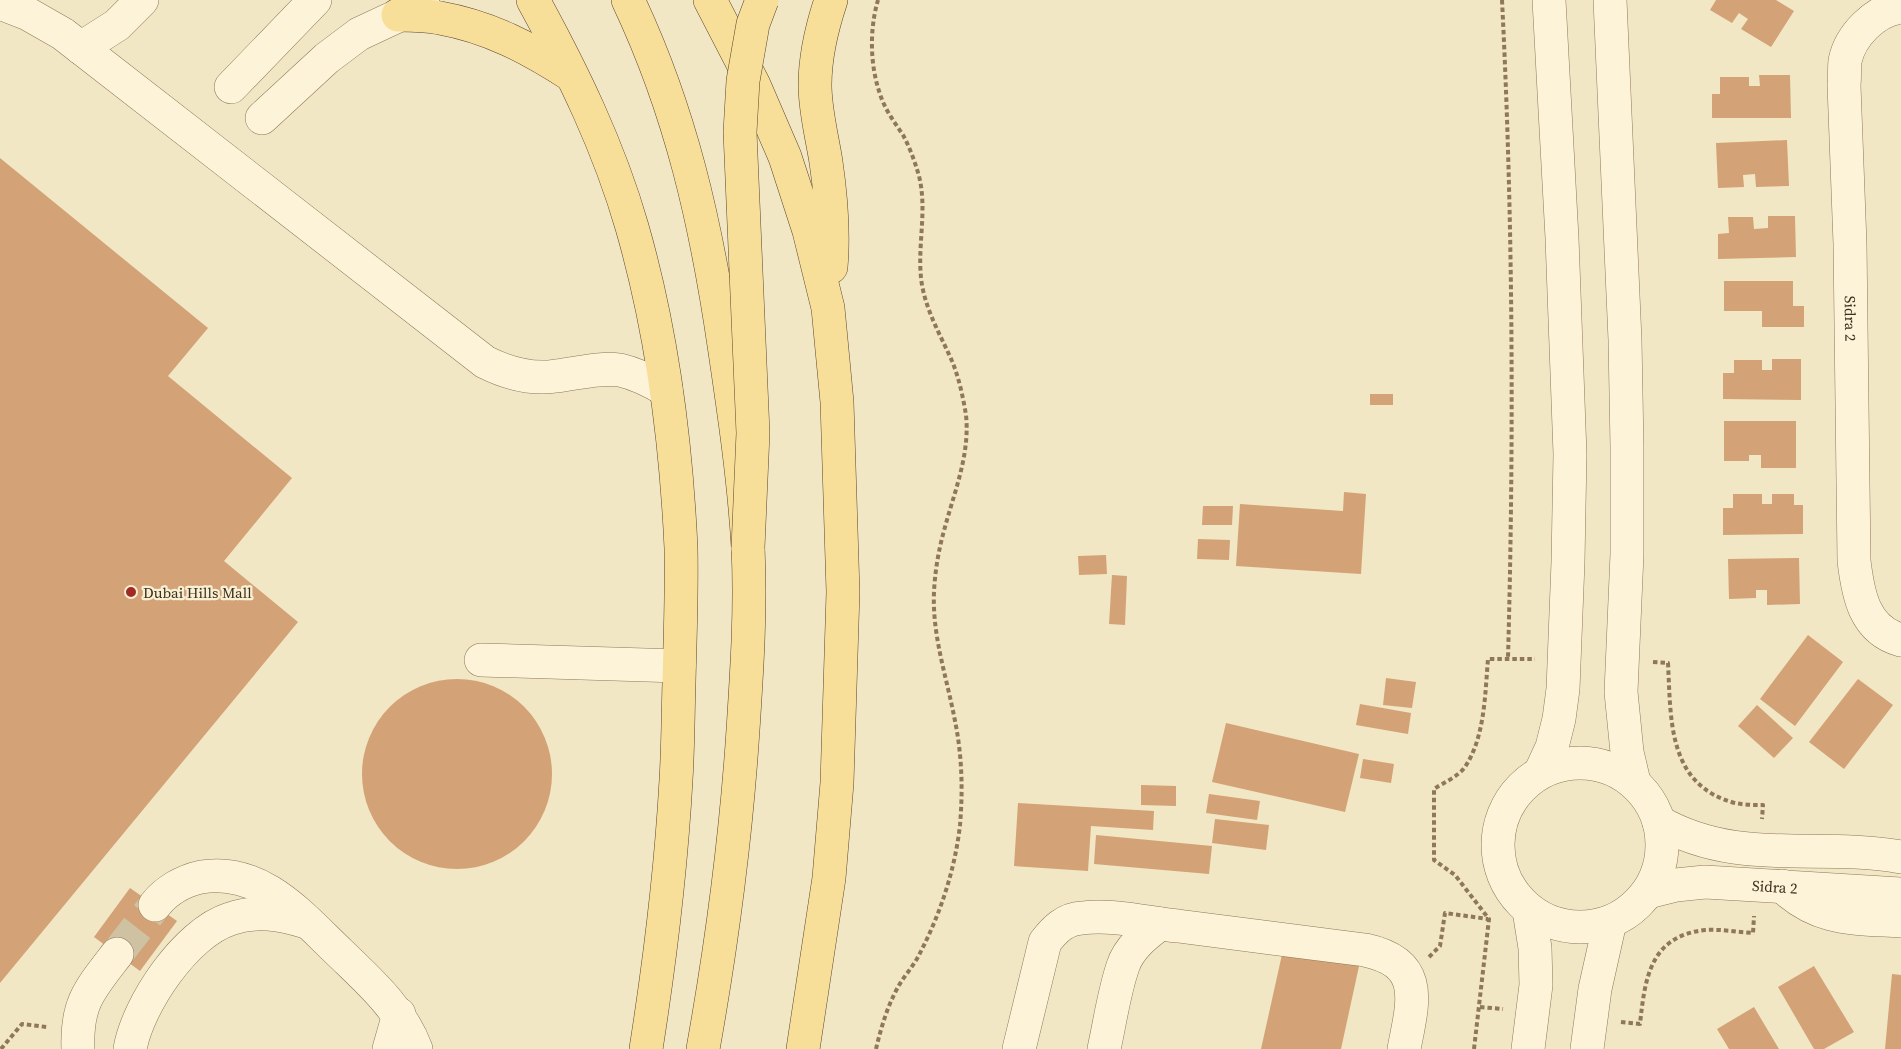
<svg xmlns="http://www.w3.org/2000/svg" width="1901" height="1049" viewBox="0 0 1901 1049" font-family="'Source Serif 4',serif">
  <rect width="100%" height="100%" fill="#f2e7c4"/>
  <g fill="#d3a276">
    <path d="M1716 0H1776L1794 11 1771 47 1741 29 1748 19 1739 13 1732 23 1710 10Z"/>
    <path d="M1759 75H1790L1791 118H1712V94H1720V77H1749V86H1760Z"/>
    <path d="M1787 140 1789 186 1756 187 1755 174 1743 175 1744 187 1718 188 1716 143Z"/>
    <path d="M0 158 208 328 168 376 292 478 224 561 298 622 0 983Z"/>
    <path d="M1768 216H1795L1796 257 1718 259V234L1729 233 1728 217H1753L1754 229 1768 228Z"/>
    <path d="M1724 281H1793V306H1804V327H1762V311H1724Z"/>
    <path d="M1772 359H1801V400L1723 399V373H1734V360H1762V370H1772Z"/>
    <rect x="1370" y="394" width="23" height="11"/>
    <path d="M1724 421H1796V468H1761V455H1749V461H1724Z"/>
    <path d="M1344 492 1366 494 1361 574 1236 566 1240 504 1343 511Z"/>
    <path d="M1733 494H1762V504H1772V494H1794V505H1803V534L1723 535V508H1733Z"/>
    <path d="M1203 506H1233L1232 525H1202Z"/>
    <path d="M1198 539 1230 540 1229 560 1197 559Z"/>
    <path d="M1106 555 1107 574 1079 575 1078 556Z"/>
    <path d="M1799 558 1800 604 1767 605V590H1756V598L1729 599 1728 559Z"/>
    <path d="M1112 575 1127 576 1125 625 1109 624Z"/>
    <path d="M1808 635 1843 662 1795 726 1760 699Z"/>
    <path d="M1386 678 1416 682 1412 708 1383 705Z"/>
    <path d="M1858 679 1893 705 1844 769 1809 742Z"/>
    <circle cx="457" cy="774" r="95"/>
    <path d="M1360 704 1411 713 1408 734 1356 725Z"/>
    <path d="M1757 705 1793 738 1774 758 1738 726Z"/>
    <path d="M1226 723 1359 754 1345 812 1212 782Z"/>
    <path d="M1363 759 1394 764 1391 783 1360 778Z"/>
    <path d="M1141 785 1176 786V806L1141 805Z"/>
    <path d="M1209 794 1260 801 1257 820 1206 813Z"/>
    <path d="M1018 803 1154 811 1153 830 1091 826 1088 871 1014 866Z"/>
    <path d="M1215 819 1269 825 1266 850 1212 843Z"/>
    <path d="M1096 835 1212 846 1209 874 1094 864Z"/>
    <path d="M130 888 177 921 140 971 94 937Z"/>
    <path d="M1285 941 1361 957 1341 1049H1261Z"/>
    <path d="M1814 966 1854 1032 1824 1049H1814L1778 987Z"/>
    <path d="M1892 974 1901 975V1049H1885Z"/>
    <path d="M1754 1007 1779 1049H1729L1717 1029Z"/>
  </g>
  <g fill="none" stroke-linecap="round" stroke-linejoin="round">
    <path stroke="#cec2a3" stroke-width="33" stroke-dasharray="33 16" stroke-linecap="butt" d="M117 954 155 905"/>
    <g stroke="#8e7858" stroke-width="34">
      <g id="minor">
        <path d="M1610 0 1625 340 1627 447V554L1621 692 1627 752 1634 782"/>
        <path d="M0 3 28 14 63 34 485 362C507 373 530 380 556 376 576 374 598 367 620 370 637 374 651 381 666 390"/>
        <path id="s1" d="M1901 7C1875 10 1850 36 1845 61 1844 69 1845 77 1844 85L1850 244 1854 561C1858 594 1864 630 1901 640"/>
        <path d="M81 48 117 25 142 0"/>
        <path d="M231 87 315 0"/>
        <path d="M262 118 327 58 359 34 423 4"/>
        <path d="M481 660 679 666"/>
        <circle cx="1580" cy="845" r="82"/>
        <path d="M1541 771 1552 747 1559 719 1563 689 1568 562 1570 454 1562 238 1549 0"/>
        <path d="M1659 822C1738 867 1817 842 1901 857"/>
        <path d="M1782 886C1819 921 1853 918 1901 921"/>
        <path id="s2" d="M1648 892 1676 885 1705 882 1901 894"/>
        <path d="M155 905C166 891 183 881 201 877 261 867 300 915 340 953 370 982 401 1009 416 1049"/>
        <path d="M78 1049C76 1003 90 989 117 954"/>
        <path d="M130 1049C138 1004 186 933 230 919 256 910 280 914 306 922"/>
        <path d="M389 1049 399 1014"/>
        <path d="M1019 1049 1045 942C1055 929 1065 919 1082 918 1113 914 1147 923 1178 926 1241 934 1303 942 1365 950 1426 963 1413 1002 1404 1049"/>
        <path d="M1104 1049C1110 1022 1114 992 1123 966 1129 948 1145 935 1160 924"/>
        <path d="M1528 1049 1536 985 1535 948 1529 910"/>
        <path d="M1587 1049 1595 989 1610 922"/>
      </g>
    </g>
    <g stroke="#5c452d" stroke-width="34">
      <g id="major">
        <path d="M533 0C573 73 609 147 632 227 662 331 676 440 681 548 682 593 680 638 679 683 678 715 678 748 676 780 671 870 660 960 646 1049"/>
        <path d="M628 0C681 112 706 223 724 345 734 412 744 480 748 547 751 608 747 669 743 730 736 837 722 943 703 1049"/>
        <path d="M710 0 754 85 785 157 809 231 828 308 837 402 843 592 837 783 829 878 803 1049"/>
        <path d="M831 0C822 27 815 56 815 85 815 111 822 136 826 162 831 196 834 233 831 267"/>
        <path d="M398 15C412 15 426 15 440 18 490 27 529 48 571 75"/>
      </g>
    </g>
    <g stroke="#8e7858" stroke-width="4" stroke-dasharray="4.5 3" stroke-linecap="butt">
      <path d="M1502 0C1513 219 1514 439 1508 658"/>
      <path d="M1653 662 1668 663C1671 719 1667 785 1735 803 1744 805 1754 805 1763 805L1762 819"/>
      <path d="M1429 957 1440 946 1445 913 1488 919"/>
      <path d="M1480 1007 1503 1009"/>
      <path d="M1621 1022 1640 1024C1645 978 1650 936 1705 930 1721 929 1737 932 1753 933L1754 916"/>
      <path d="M1 1049 22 1024 47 1027"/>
      <path d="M876 1049C881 1028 887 1007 898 987 904 976 913 967 919 955 940 915 955 870 960 825 963 790 962 755 955 721 947 678 932 636 934 592 935 570 939 548 945 527 955 490 970 454 966 415 963 397 959 378 952 361 941 336 927 313 922 285 916 249 928 212 919 176 915 162 910 148 903 135 895 123 886 111 881 97 870 67 869 31 878 0"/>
      <path d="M1474 1049 1489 919 1455 875 1434 860V789C1443 783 1459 776 1465 767 1485 737 1485 694 1488 659H1535"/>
    </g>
    <use href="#minor" stroke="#fcf3d8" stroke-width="33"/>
    <use href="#major" stroke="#f8df99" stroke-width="33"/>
    <g stroke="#5c452d" stroke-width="34" stroke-linecap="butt">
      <path id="major-bridge" d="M748 548 753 433 740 132 743 81 753 24 762 0"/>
    </g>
    <use href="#major-bridge" stroke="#f8df99" stroke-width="33"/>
  </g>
  <circle fill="#a32923" stroke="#f9f0d4" stroke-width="2" cx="131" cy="592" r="6"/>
  <g text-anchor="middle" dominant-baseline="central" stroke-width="4.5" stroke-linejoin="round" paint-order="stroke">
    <g font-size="15" fill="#3d2f1e" stroke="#f9f0d4">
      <text stroke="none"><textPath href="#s1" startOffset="340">Sidra 2</textPath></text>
      <text stroke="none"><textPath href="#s2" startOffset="128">Sidra 2</textPath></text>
    </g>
    <g font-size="15" fill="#3d2f1e" stroke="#f9f0d4" text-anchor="start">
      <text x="143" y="592">Dubai Hills Mall</text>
    </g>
  </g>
</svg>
